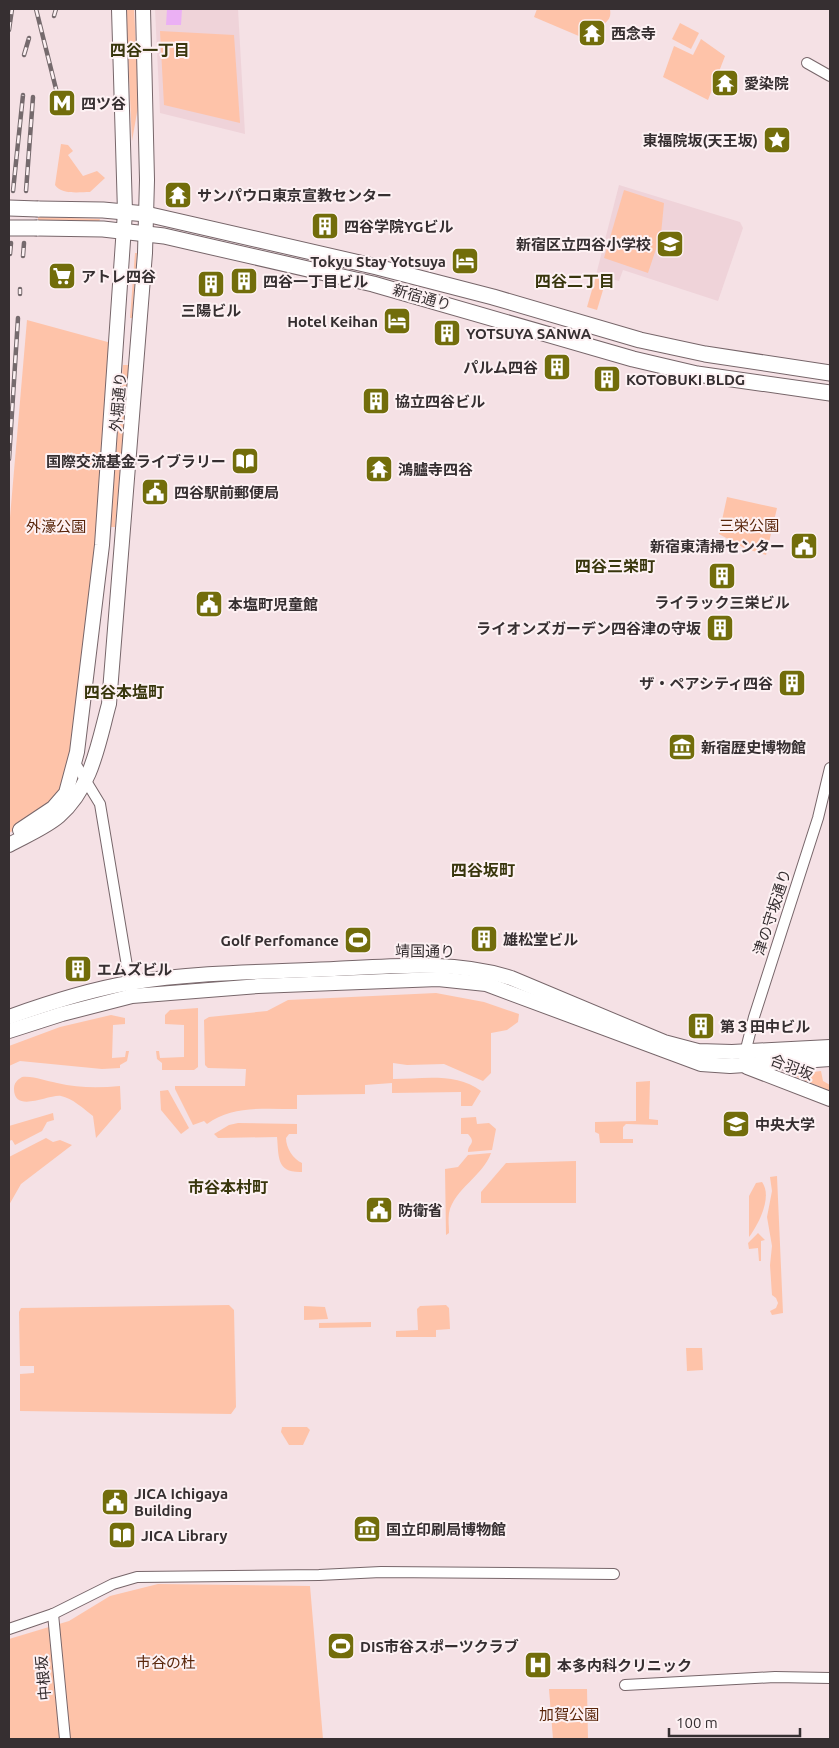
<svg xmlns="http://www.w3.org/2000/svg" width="839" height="1748" viewBox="0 0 839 1748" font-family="Ubuntu,'Noto Sans JP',sans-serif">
  <rect width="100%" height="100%" fill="#f5e1e5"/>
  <g fill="#efd3d9">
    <path d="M155 9H238L245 134 160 113Z"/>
    <path d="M619 185 740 222 743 228 718 301 623 270 619 281 596 275Z"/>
  </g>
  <g fill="#fec3a9">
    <path d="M126 9H134L139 101 132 141Z"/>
    <path d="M537 9H610C611 16 610 19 604 24L594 23 590 31 604 37 600 45 534 17Z"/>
    <path d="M680 23 699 33 691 49 672 39Z"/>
    <path d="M160 31 234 35 240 123 164 105Z"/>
    <path d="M701 39 725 56 708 100 663 77 674 46 693 55Z"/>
    <path d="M61 144 68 145 73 151 68 155 83 176 97 171 105 178 90 192C80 192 61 195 55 185Z"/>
    <path d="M624 190 664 203 661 234 648 273 604 258Z"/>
    <path d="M38 217 100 219 99 222 38 220Z"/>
    <path d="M135 253H137L132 318H130Z"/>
    <path d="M596 276 606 280 597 310 587 307Z"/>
    <path d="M27 320 115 344 102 545 68 783 53 808 9 833V529Z"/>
    <path d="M123 365H129V369L115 527H110Z"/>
    <path d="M727 497 777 508 766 555 744 548 719 534Z"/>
    <path d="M436 993 484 1002 519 1014 518 1022 507 1030 491 1033V1073L483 1081 444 1064 407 1065 393 1063V1079C422 1079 456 1072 481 1091L472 1106H461V1092L392 1093V1083L365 1085V1094L297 1095V1109C266 1109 233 1105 207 1124L204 1121 193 1125 175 1089V1086H245L246 1069 208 1068 205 1065 204 1020 209 1017 267 1011 288 1000Z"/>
    <path d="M198 1008V1067L194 1070H162V1063L157 1059 156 1051H159L160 1058 184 1057V1025L165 1024V1015L170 1010Z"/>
    <path d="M111 1015 125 1018V1024L113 1025 112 1058 125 1057 126 1051H129L127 1061 120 1065V1068L102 1069 20 1061 9 1066V1046L60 1027Z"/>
    <path d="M821 1071 823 1081 830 1085V1091L797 1077 798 1074Z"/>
    <path d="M22 1077C35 1076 45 1081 57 1083 78 1088 99 1088 120 1086L121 1109 96 1138 93 1116C84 1109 72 1098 61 1096 49 1094 14 1114 14 1089 14 1083 17 1080 22 1077Z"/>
    <path d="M650 1081 649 1119 658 1120V1125L626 1124 623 1127V1139H633V1143H600L599 1134 595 1132V1122L636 1121V1082Z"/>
    <path d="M168 1090 189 1128 181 1134 161 1110 160 1091Z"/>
    <path d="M53 1113 54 1120 47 1122 42 1131 15 1145 12 1140 9 1141V1126Z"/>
    <path d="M476 1117 477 1124 489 1123 496 1129 492 1150 468 1152C468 1143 477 1144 468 1134H461V1118Z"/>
    <path d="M238 1123 297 1124V1134H289L286 1138C286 1148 293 1159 302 1163V1172C276 1173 279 1157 277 1137L218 1138 214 1134 229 1125Z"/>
    <path d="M46 1138 53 1142 60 1140 72 1145 21 1184 9 1205V1157Z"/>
    <path d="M491 1153C483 1176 454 1189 449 1213 448 1220 449 1227 449 1233L446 1235 445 1169 458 1167 468 1155Z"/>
    <path d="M576 1161V1203H481V1192L506 1163Z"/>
    <path d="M777 1176 783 1313 772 1315 770 1311 776 1308 778 1303 776 1298 772 1295 770 1265 772 1246 767 1217 772 1191 770 1177Z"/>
    <path d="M762 1182C773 1197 758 1225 749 1237V1196L756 1183Z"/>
    <path d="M758 1233 765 1240 761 1241V1261H759L758 1248 749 1249 748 1243Z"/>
    <path d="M229 1305 234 1310 236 1407 231 1414 20 1411V1374L34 1373V1366H20L19 1312 21 1308Z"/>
    <path d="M446 1305 449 1308 450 1329 436 1330V1337H396V1331L418 1330 417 1309 420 1306Z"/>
    <path d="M304 1306 325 1307 328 1319 304 1320Z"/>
    <path d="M371 1322V1327L319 1328V1323Z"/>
    <path d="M686 1348H702L703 1370 687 1371Z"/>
    <path d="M282 1427H307L310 1430 303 1445H289L281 1432Z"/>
    <path d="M158 1584 310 1586 323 1739H9V1639L69 1621 110 1596Z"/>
    <path d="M549 1689H587L588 1739H553Z"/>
  </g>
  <path fill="#ebb0f4" d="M167 9H182L181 25H166Z"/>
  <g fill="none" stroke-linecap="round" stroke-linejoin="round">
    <g stroke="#77666a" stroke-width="12">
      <g id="minor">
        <path d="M807 63 830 76"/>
        <path d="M75 763 100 804 131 990"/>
        <path d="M744 1057 754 1017 818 818 830 768"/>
        <path d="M53 1614 65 1739"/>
        <path d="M9 1629 53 1614 113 1584 137 1577 319 1575 381 1572 614 1574"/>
        <path d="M625 1685 775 1677 830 1678"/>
      </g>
    </g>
    <g stroke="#77666a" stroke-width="16">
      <g id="major">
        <path d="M20 830 53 808 66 793 77 752 102 545 125 212 119 9"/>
        <path d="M9 845C25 836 45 828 59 816 92 787 98 744 109 704L145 253 147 180 143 9"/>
        <path d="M9 1017C48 1003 88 990 129 983 195 972 268 972 334 969 393 966 455 960 511 978L664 1042 698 1051 732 1052 830 1047"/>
        <path d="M9 1031 62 1014 132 996 258 986 438 979 486 984 701 1064 730 1066 830 1059"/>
        <path d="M747 1067 830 1099"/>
      </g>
    </g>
    <g stroke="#77666a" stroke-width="17">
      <g id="highway">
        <path d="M38 209 103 210 146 214 377 267 493 297 640 340 705 354 830 373"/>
        <path d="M37 228 103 229 164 236 373 284 633 359 697 374 830 393"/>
      </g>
    </g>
    <use href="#minor" stroke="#fff" stroke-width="10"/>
    <use href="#major" stroke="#fff" stroke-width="14"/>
    <use href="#highway" stroke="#fff" stroke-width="15"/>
    <g stroke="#756a6d" stroke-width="4.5">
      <g id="rail">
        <path d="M36 9 58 97"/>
        <path d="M54 16 56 9"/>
        <path d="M9 30 12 9"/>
        <path d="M24 55 29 38"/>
        <path d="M13 191 23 95"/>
        <path d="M26 191 33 97"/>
        <path d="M10 254 11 243"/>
        <path d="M23 256 24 243"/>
        <path d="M20 294V289"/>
        <path d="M9 459 18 318"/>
      </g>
    </g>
    <use href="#rail" stroke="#fdf1f3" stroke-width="2.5" stroke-dasharray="8" stroke-linecap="butt"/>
    <g stroke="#77666a" stroke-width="17" stroke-linecap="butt">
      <g id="highway-bridge">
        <path d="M9 208 38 209"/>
        <path d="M9 228H37"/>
      </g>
    </g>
    <use href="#highway-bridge" stroke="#fff" stroke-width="15"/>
  </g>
  <defs>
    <g id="temple-square" transform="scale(1.4375)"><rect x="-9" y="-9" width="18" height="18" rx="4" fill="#726d0b" stroke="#fdf1f3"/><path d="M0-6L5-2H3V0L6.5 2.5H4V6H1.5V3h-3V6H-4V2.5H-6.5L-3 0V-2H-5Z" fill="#fff"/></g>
    <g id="metro-square" transform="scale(1.4375)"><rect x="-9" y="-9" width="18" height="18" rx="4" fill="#726d0b" stroke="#fdf1f3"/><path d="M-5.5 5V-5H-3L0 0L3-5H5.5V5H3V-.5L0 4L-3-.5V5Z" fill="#fff"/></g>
    <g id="sight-square" transform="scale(1.4375)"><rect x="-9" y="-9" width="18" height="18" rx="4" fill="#726d0b" stroke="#fdf1f3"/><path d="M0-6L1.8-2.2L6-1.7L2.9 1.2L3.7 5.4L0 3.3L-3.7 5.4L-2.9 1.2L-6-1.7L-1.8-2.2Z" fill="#fff"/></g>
    <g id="building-square" transform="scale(1.4375)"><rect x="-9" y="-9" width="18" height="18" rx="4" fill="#726d0b" stroke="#fdf1f3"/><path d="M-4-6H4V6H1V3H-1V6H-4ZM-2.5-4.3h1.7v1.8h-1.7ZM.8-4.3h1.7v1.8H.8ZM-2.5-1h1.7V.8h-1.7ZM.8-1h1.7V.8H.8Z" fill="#fff"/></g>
    <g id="school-square" transform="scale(1.4375)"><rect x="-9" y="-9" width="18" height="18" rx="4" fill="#726d0b" stroke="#fdf1f3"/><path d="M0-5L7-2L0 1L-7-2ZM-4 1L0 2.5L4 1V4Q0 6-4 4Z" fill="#fff"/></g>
    <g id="hotel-square" transform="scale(1.4375)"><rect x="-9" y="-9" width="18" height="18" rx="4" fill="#726d0b" stroke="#fdf1f3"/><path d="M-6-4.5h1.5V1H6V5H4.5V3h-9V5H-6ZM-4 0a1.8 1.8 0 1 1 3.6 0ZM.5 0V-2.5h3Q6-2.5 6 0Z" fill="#fff"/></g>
    <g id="supermarket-square" transform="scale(1.4375)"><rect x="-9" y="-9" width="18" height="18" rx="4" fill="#726d0b" stroke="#fdf1f3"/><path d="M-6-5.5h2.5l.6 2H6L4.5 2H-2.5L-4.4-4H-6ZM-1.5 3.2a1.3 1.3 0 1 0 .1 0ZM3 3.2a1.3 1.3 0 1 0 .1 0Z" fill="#fff"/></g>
    <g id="library-square" transform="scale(1.4375)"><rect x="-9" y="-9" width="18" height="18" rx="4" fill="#726d0b" stroke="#fdf1f3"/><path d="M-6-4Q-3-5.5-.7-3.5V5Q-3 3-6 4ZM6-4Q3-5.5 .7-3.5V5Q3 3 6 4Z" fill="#fff"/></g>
    <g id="civic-square" transform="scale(1.4375)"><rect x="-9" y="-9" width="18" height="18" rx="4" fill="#726d0b" stroke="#fdf1f3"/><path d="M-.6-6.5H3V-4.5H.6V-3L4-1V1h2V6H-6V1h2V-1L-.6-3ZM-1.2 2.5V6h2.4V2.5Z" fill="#fff"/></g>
    <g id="museum-square" transform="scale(1.4375)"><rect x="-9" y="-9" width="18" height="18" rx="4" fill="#726d0b" stroke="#fdf1f3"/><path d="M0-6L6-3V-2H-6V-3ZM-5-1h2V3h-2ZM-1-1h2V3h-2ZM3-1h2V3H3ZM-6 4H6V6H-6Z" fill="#fff"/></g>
    <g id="stadium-square" transform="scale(1.4375)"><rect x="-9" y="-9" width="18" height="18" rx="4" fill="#726d0b" stroke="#fdf1f3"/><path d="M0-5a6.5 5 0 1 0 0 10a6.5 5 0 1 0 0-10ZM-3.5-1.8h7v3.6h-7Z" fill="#fff"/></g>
    <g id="university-square" transform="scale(1.4375)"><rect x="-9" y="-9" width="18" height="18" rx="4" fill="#726d0b" stroke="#fdf1f3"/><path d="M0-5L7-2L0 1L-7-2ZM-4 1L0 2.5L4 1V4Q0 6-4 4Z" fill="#fff"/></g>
    <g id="hospital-square" transform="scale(1.4375)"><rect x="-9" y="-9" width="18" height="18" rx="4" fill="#726d0b" stroke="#fdf1f3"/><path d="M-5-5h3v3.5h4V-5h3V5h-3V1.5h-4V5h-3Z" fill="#fff"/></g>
  </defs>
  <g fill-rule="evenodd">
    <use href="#temple-square" x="592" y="33"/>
    <use href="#temple-square" x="725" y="83"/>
    <use href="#metro-square" x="62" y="103"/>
    <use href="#sight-square" x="777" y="140"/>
    <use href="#temple-square" x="178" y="195"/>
    <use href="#building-square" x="325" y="226"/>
    <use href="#school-square" x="670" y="244"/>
    <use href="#hotel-square" x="465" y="261"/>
    <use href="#supermarket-square" x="62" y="276"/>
    <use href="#building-square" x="244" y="281"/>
    <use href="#building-square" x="211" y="284"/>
    <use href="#hotel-square" x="397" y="321"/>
    <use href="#building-square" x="447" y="333"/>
    <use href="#building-square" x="557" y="367"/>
    <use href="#building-square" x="607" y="379"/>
    <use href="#building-square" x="376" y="401"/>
    <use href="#library-square" x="245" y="461"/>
    <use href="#temple-square" x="379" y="469"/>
    <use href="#civic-square" x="155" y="492"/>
    <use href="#civic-square" x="804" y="546"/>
    <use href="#building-square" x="722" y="576"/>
    <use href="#civic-square" x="209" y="604"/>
    <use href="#building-square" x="720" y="628"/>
    <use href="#building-square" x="792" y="683"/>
    <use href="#museum-square" x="682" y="747"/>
    <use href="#building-square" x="484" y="939"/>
    <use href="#stadium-square" x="358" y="940"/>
    <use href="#building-square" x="78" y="969"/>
    <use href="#building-square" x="701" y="1026"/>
    <use href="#university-square" x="736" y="1124"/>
    <use href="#civic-square" x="379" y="1210"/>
    <use href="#civic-square" x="115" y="1502"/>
    <use href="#museum-square" x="367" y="1529"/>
    <use href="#library-square" x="122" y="1535"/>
    <use href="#stadium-square" x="341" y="1646"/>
    <use href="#hospital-square" x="538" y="1665"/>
  </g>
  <g text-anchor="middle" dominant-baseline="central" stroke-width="4" stroke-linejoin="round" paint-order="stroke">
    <g font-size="15" font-weight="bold" fill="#362f31" stroke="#fdf1f3" text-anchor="start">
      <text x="611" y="33">西念寺</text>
      <text x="744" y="83">愛染院</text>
      <text x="81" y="103">四ツ谷</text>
      <text x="758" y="140" text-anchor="end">東福院坂(天王坂)</text>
      <text x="197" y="195">サンパウロ東京宣教センター</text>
      <text x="344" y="226">四谷学院YGビル</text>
      <text x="651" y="244" text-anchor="end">新宿区立四谷小学校</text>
      <text x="446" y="261" text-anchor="end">Tokyu Stay Yotsuya</text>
      <text x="81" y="276">アトレ四谷</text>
      <text x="263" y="281">四谷一丁目ビル</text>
      <text x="211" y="310" text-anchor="middle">三陽ビル</text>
      <text x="378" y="321" text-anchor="end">Hotel Keihan</text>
      <text x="466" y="333">YOTSUYA SANWA</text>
      <text x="538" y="367" text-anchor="end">パルム四谷</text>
      <text x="626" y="379">KOTOBUKI BLDG</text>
      <text x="395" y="401">協立四谷ビル</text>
      <text x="226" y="461" text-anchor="end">国際交流基金ライブラリー</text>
      <text x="398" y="469">鴻臚寺四谷</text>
      <text x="174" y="492">四谷駅前郵便局</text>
      <text x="785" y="546" text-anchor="end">新宿東清掃センター</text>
      <text x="722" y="602" text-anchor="middle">ライラック三栄ビル</text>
      <text x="228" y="604">本塩町児童館</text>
      <text x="701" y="628" text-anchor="end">ライオンズガーデン四谷津の守坂</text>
      <text x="773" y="683" text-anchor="end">ザ・ペアシティ四谷</text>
      <text x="701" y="747">新宿歴史博物館</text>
      <text x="503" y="939">雄松堂ビル</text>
      <text x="339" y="940" text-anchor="end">Golf Perfomance</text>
      <text x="97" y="969">エムズビル</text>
      <text x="720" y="1026">第３田中ビル</text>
      <text x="755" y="1124">中央大学</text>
      <text x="398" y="1210">防衛省</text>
      <text x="134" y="1493">JICA Ichigaya<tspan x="134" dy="17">Building</tspan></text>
      <text x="386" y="1529">国立印刷局博物館</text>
      <text x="141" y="1535">JICA Library</text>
      <text x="360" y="1646">DIS市谷スポーツクラブ</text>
      <text x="557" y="1665">本多内科クリニック</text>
    </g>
    <g font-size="15" fill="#362f31" stroke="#fdf1f3">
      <text transform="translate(422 297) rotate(16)">新宿通り</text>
      <text transform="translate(118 402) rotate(-85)">外堀通り</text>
      <text transform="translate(772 912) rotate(-72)">津の守坂通り</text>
      <text transform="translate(425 951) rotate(1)">靖国通り</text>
      <text transform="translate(792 1067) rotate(21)">合羽坂</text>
      <text transform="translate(43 1678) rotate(-95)">中根坂</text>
    </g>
    <g font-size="15" fill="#5a260b" stroke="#fdf1f3">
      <text x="749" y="525">三栄公園</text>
      <text x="56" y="526">外濠公園</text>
      <text x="166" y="1662">市谷の杜</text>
      <text x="569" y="1714">加賀公園</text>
    </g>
    <g font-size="16" font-weight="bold" fill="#38360c" stroke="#fdf1f3">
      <text x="150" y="50">四谷一丁目</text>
      <text x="575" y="281">四谷二丁目</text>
      <text x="615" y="566">四谷三栄町</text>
      <text x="124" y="692">四谷本塩町</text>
      <text x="483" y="870">四谷坂町</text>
      <text x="228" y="1187">市谷本村町</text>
    </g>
  </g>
  <rect width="839" height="1748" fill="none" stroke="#362f31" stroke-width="20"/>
  <path d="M669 1728v8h131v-8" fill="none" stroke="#362f31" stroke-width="2.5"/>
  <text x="676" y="1728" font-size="15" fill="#362f31" stroke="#fdf1f3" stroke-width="4" paint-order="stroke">100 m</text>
</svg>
